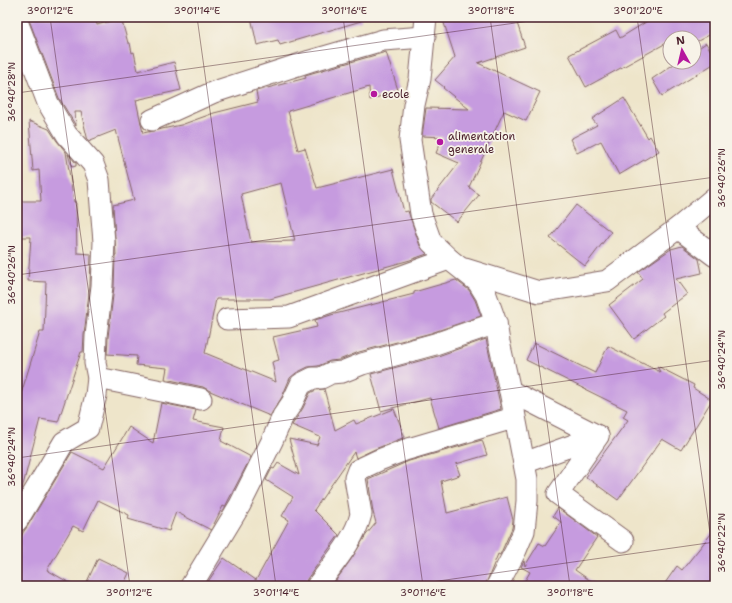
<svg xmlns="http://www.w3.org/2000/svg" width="732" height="603" viewBox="0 0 732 603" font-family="'Shantell Sans',sans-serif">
  <rect width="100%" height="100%" fill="#f7f3e8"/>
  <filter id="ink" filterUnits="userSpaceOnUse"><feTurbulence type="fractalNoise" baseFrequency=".025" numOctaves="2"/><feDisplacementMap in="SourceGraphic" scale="8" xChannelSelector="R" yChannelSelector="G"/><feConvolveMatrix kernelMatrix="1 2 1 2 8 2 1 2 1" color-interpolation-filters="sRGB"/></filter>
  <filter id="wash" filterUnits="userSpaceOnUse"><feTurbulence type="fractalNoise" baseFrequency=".012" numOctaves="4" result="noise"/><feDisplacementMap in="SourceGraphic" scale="16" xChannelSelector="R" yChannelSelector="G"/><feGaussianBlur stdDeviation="0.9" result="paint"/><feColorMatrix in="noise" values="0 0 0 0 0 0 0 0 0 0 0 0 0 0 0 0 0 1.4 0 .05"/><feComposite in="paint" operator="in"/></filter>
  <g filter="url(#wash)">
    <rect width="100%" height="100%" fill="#eee5ca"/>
    <g id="blocks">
      <g fill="#c69bdf" fill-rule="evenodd">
        <path d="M38 17H95L97 25 121 18 128 43H130L132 53 134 52 138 71 174 62 181 90 136 100 143 133 181 125 214 113 258 102 256 91 306 78 305 75 386 52 398 90 370 100 369 87 288 111 298 150 305 148 317 188 393 169 404 212 408 211 420 246 427 254 410 260 270 299H216L205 353 276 382 272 362 279 360 273 337 317 327 315 320 331 315 414 294V292L456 280 469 290 475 300 481 316 431 333 359 352 339 360 330 361 318 366 308 367 296 373 290 378 282 397 270 416 210 391 203 387 165 379 167 368 136 365 137 356 107 354 108 337 114 287 115 255H116L113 205 134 200 116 130 88 141 81 112H75L76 126 59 98 29 20ZM281 183 295 241 251 242 241 194Z"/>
        <path d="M251 17H361V21L280 45 278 40 257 45Z"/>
        <path d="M442 17H515L525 47 478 63 540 92 526 121 504 111 469 187 479 195 457 222 431 202V199L459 163 436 153 443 137 422 136 426 108 469 109 443 88 444 87 435 80 455 57Z"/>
        <path d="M654 17H715V32L694 43V38H688L685 33 676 38H670V41L586 87 569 55 616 30 620 38Z"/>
        <path d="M706 43 715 58V63L662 96 652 79 677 62H694V51Z"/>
        <path d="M624 98 648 138 650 136 659 151 619 175 601 141 577 153 570 139 597 125 592 119Z"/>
        <path d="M29 121 49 129 57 141 66 152 74 202H76L77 253 91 254 90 285 84 335 83 352H81L58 422 40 419 22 489 17 488V407L40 332H44L46 282 28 281 31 237H17V201H41L39 170 33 171Z"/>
        <path d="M68 154 76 163V166L72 167Z"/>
        <path d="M576 205 611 232 585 266 550 238Z"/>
        <path d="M682 246 699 259 702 273 676 279 687 294 662 313 664 316 634 339 609 305 643 279 638 272 671 249Z"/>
        <path d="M486 339 501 409 439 428 430 398 381 411 371 374 438 356Z"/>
        <path d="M534 343 595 373 608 346 660 372 657 366 694 385 693 388 712 400 681 450 662 439 618 500 586 477 628 420 623 417 627 410 526 360Z"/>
        <path d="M324 389 335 430 354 420 356 424 394 409 405 437 375 449 356 458 354 452 314 510 339 535 307 579 305 586H205L224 558 256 580 289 520 282 516 293 497 266 480 272 468 274 469 278 463 299 475 289 439 317 445 320 437 292 425 303 408 310 393 316 390Z"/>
        <path d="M161 403 196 410 193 421 224 427 221 441 251 457 229 499 225 507 223 506 211 530 176 512 169 531 128 519 129 515 98 500 83 531 73 526 47 570 75 586H17V544L24 531 27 527 72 452 104 468 129 427 153 443Z"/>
        <path d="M482 440 487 455 456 464 460 475 441 481 447 513 507 497 513 520 512 528 500 555 498 554 485 586H332L352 558 366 535 376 523 373 512 368 479 409 461Z"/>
        <path d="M558 508 597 537 575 570 598 586H522L530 572 521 567 524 561 525 566 539 543 545 546 561 522 553 516Z"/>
        <path d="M715 529V586H663L677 566 682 570Z"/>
        <path d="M98 558 129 573 123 586H85Z"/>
      </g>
    </g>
  </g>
  <g filter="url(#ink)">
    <use href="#blocks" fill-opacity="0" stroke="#836463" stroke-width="1"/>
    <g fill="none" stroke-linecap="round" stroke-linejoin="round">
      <g stroke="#836463" stroke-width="23">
        <g id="minor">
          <path d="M426 17 420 79 414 105 410 140 421 214 431 242 449 259 478 282 486 295 496 323 499 342 510 391 527 479V501L524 531 516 550 497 586"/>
          <path d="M152 120 214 92 310 61 383 40 425 37"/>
          <path d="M678 228 715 256"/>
          <path d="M465 269 539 292 607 281 678 228 715 197"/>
          <path d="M227 319 289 317 449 259"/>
          <path d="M98 378 201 399"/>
          <path d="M510 391 598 436 524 463"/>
          <path d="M598 436 558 494 623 541"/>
          <path d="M17 521 64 442 88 428 96 395 98 378 95 363 96 336 102 286 104 242 99 180 93 164 67 135 48 103 18 24"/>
          <path d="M191 586 240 505 272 441 283 416 292 403 301 384 313 378H321L331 373 342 372 362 364 435 344 496 323"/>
          <path d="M317 586C332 565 355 540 361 514L355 478 358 470 379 460 405 450 510 419 514 410"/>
        </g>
      </g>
      <use href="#minor" stroke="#fff" stroke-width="21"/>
    </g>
  </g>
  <path fill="none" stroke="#4a1f2b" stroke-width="1" stroke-opacity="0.45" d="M50 17 130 586M197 17 276 586M343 17 423 586M490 17 570 586M637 17 715 569M17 93 558 17M17 275 715 177M17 458 715 360M403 586 715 542"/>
  <g fill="#b5179e" stroke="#f7f3e8" stroke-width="1.5">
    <circle cx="374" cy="94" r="4"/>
    <circle cx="440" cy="142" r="4"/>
  </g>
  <g text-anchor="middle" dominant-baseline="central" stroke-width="3.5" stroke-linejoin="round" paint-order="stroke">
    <g font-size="11" fill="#4a1f2b" stroke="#f7f3e8" text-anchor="start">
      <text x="382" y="94">ecole</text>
      <text x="448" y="136">alimentation<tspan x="448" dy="13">generale</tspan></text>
    </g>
  </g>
  <rect width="732" height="603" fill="none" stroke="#f7f3e8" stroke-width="44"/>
  <g transform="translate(682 50) rotate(352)"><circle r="19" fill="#f7f3e8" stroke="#b29e9c"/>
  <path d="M0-3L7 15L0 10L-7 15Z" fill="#b5179e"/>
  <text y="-6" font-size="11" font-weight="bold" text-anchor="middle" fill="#4a1f2b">N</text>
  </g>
  <rect x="22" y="22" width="688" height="559" fill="none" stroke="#4a1f2b" stroke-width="1.5"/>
  <g font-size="10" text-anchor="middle" fill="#4a1f2b">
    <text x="50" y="14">3°01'12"E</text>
    <text x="197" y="14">3°01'14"E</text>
    <text x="344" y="14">3°01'16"E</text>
    <text x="491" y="14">3°01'18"E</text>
    <text x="638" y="14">3°01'20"E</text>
    <text transform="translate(11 92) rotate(-90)" y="4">36°40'28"N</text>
    <text transform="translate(721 178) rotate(-90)" y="4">36°40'26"N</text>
    <text transform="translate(11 275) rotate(-90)" y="4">36°40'26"N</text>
    <text transform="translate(721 360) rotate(-90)" y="4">36°40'24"N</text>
    <text transform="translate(11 457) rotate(-90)" y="4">36°40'24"N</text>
    <text transform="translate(721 543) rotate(-90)" y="4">36°40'22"N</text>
    <text x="129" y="596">3°01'12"E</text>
    <text x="276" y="596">3°01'14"E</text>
    <text x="423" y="596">3°01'16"E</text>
    <text x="570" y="596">3°01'18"E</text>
  </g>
</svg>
